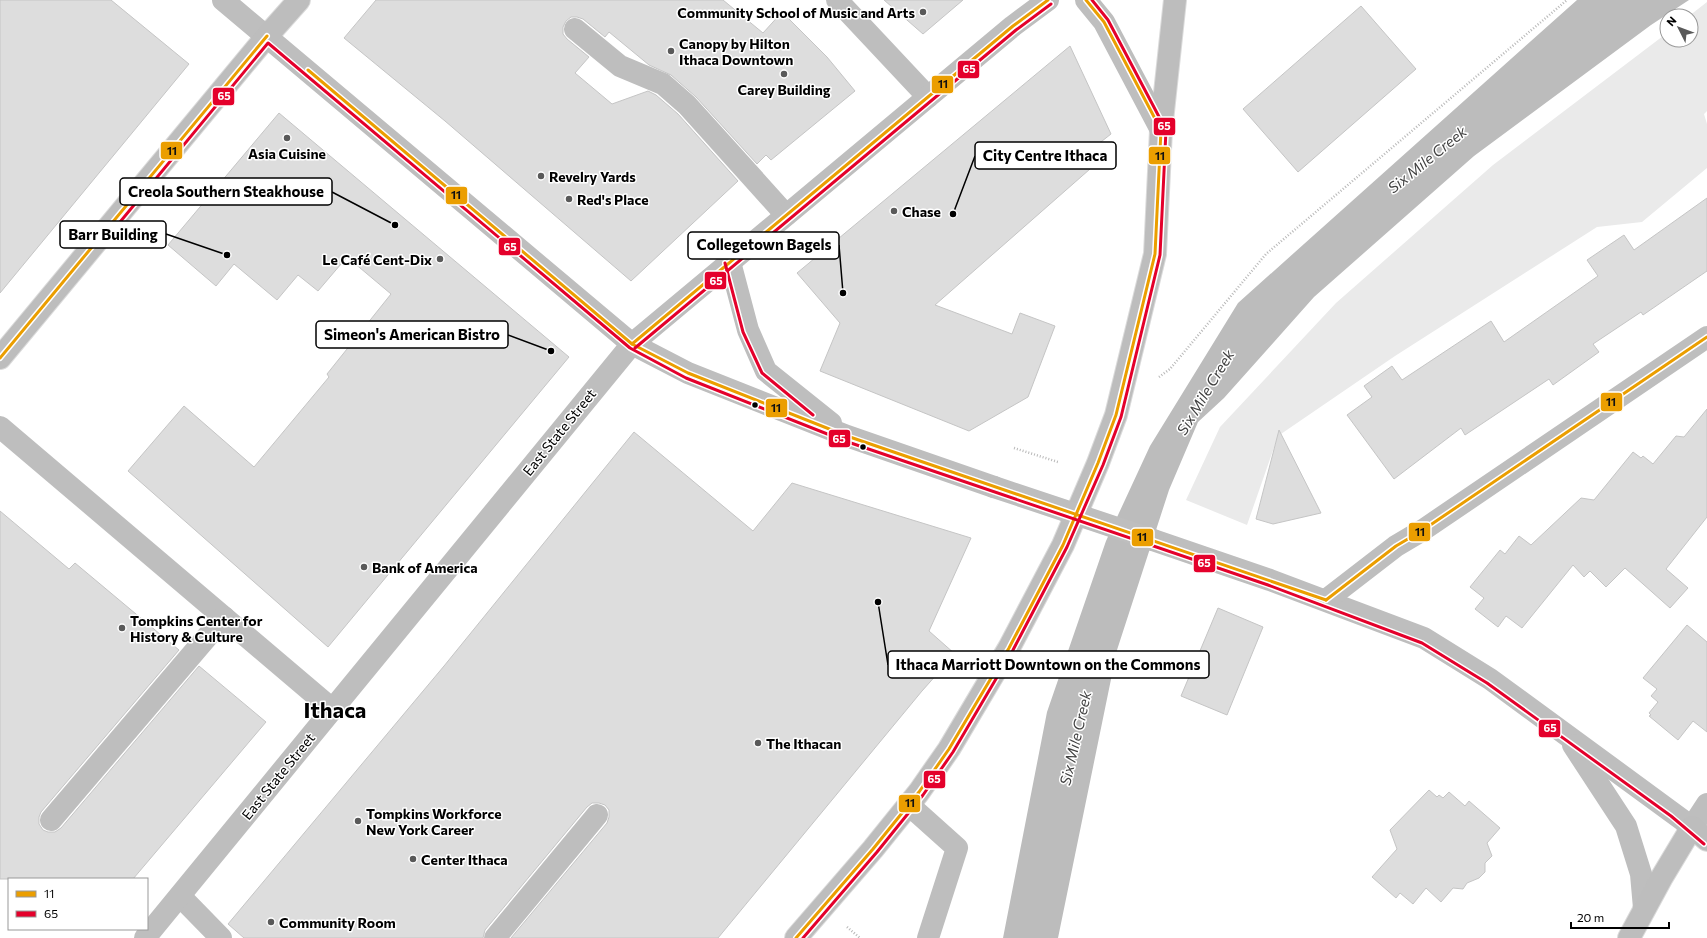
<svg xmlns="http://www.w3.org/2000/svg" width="1707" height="938" viewBox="0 0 1707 938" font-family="Commissioner,sans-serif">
  <rect width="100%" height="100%" fill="#fff"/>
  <path fill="#eaeaea" d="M1707 2V111L1704 114 1707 124V168L1642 222 1597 227 1395 356 1278 436 1247 525 1186 500 1220 427 1336 303 1493 165 1667 33V40H1691V16H1689Z"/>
  <path fill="#bcbcbc" d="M1577 0H1689L1651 25 1474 156 1314 297 1224 398 1198 422 1169 490 1117 650 1058 938H1003L1047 712 1106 541 1150 446 1238 303Z"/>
  <g fill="#ddd" stroke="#c5c5c5">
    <path d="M0 0H111L189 64 0 293Z"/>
    <path d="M376 0H723L763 33 782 12 827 57 855 91 771 160 766 155 757 164 696 97 671 75 649 65 609 32 605 37 583 19 577 17H571L566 21 563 27V34L567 39 589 57 575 73 612 104 648 91 656 95 678 114 738 181 631 281 445 121 344 38Z"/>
    <path d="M884 0H963L923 34Z"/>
    <path d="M1361 6 1416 69 1298 172 1243 109Z"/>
    <path d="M1070 46 1111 134 1097 145 1106 155 935 305 1012 334 1020 313 1055 326 1028 397 969 431 820 371 840 323 797 273Z"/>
    <path d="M279 113 569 357 328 647 128 471 184 406 254 467 329 377 327 374 391 294 347 257 318 291 298 275 277 300 234 264 216 286 168 245Z"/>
    <path d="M1707 198V271L1643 315 1641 312 1593 344 1599 352 1553 385 1549 379 1465 435 1461 428 1394 479 1347 415 1372 397 1364 386 1392 366 1402 380 1491 321 1504 342 1598 276 1587 260 1624 235 1634 250Z"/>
    <path d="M1707 409V517L1666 569 1688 588 1670 608 1625 568 1606 587 1590 571 1584 577 1573 565 1522 628 1506 616 1498 627 1475 609 1484 598 1470 587 1500 550 1505 554 1519 536 1531 545 1581 498 1594 500 1633 452 1641 458 1643 456 1653 464 1676 436 1684 437Z"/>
    <path d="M1279 430 1321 513 1273 524 1256 519Z"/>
    <path d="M634 432 753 531 792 483 971 538 929 631 955 654 922 691 718 938H511L607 823 609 817V810L605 805 599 803H592L587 807 485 930 483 938H244L228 924 444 666Z"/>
    <path d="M0 511 69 569 75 563 179 650 41 812 39 817V824L43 830 48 832H55L61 828 199 666 266 722 133 879H0Z"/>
    <path d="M1218 608 1263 627 1227 715 1181 696Z"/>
    <path d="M1687 625 1707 642V732L1693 721 1678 740 1649 716 1651 715 1649 713 1658 702 1651 696 1657 689 1643 678Z"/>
    <path d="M1429 790 1437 797 1439 795 1443 798 1449 792 1465 806 1469 801 1500 828 1487 843 1492 856 1485 863V872L1479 878 1467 883 1463 889 1453 888 1441 902 1426 888 1413 904 1400 893 1396 898 1372 877 1397 849 1390 830Z"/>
  </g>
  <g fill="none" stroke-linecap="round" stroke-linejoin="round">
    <g stroke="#dbdbdb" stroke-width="24">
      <path id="major" d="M1629 938 1662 877 1692 827 1707 840"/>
    </g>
    <g stroke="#dbdbdb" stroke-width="24">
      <g id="highway">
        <path d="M0 358 267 36 299 0"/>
        <path d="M796 938 873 849 919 792 949 749 1009 648 1063 545 1098 463 1116 415 1155 254 1161 130 1175 0"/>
      </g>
    </g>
    <g stroke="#b8b8b8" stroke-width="2.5" stroke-dasharray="1 2" stroke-linecap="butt">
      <path d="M1159 377 1170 369 1266 254 1567 0"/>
      <path d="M1014 448 1058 462"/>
      <path d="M847 927 860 938"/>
    </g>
    <g stroke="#bebebe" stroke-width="22">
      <path d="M223 0 632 344 688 373 847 436 994 487"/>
      <path d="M837 0 928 97"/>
      <path d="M1086 0 1104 22 1161 130"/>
      <path d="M575 29 620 66 663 84 687 105 786 215"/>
      <path d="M730 262 748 330 766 371 831 423"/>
      <path d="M0 427 332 709"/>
      <path d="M1153 540 1270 580 1424 638 1490 679 1692 827 1707 804"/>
      <path d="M1326 600 1396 546 1423 530 1707 337"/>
      <path d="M1573 745 1626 826 1641 874 1644 908"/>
      <path d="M909 805 957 848 928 938"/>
      <path d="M51 820 224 617"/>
      <path d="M180 896 221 938"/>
      <path d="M145 938 632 344 1013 26 1048 0"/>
      <path d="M495 938 597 815"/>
    </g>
    <use href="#major" stroke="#bdbdbd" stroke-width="22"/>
    <use href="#highway" stroke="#bdbdbd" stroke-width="22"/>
    <path stroke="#bebebe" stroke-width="22" d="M994 487 1153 540"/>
    <g stroke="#fff" stroke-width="6">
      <g id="bus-1">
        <path d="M308 70 632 344 688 373 847 436 1326 600"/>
        <path d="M632 344 1013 26 1048 0"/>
        <path d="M0 358 267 36"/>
        <path d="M1326 600 1396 546 1423 530 1707 337"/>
        <path d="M796 938 873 849 919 792 949 749 1009 648 1063 545 1098 463 1116 415 1155 254 1161 130 1104 22 1086 0"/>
      </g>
    </g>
    <g stroke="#fff" stroke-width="6">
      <g id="bus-2">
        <path d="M101 245 268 43 630 348 686 378 845 441 1268 585 1422 643 1487 683 1671 816 1704 844"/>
        <path d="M725 263 743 332 762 373 813 415"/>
        <path d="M635 348 1016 30 1051 4"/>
        <path d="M803 938 877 852 923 795 953 752 1013 650 1067 547 1103 465 1121 417 1160 255 1166 130 1108 20 1092 0"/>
      </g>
    </g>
    <use href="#bus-1" stroke="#eb9e00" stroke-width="3"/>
    <use href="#bus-2" stroke="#e4002b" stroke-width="3"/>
  </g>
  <g fill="#595959" stroke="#fff" stroke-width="1.5">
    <circle cx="923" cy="12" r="4"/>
    <circle cx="671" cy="51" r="4"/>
    <circle cx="784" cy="74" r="4"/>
    <circle cx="287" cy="138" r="4"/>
    <circle cx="541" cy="176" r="4"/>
    <circle cx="569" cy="199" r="4"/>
    <circle cx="894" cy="211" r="4"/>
    <circle cx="440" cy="259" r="4"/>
    <circle cx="364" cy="567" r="4"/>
    <circle cx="122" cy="628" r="4"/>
    <circle cx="758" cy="743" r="4"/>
    <circle cx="358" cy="821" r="4"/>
    <circle cx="413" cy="859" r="4"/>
    <circle cx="271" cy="922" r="4"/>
  </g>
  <g fill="#000" stroke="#fff" stroke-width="1.5">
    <circle cx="755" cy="405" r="3.5"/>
    <circle cx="863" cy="447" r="3.5"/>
  </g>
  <g text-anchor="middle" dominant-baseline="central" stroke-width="3" stroke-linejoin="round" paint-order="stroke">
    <g font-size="14" font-weight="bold" fill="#000" stroke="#fff" text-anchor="start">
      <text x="915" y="12" text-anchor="end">Community School of Music and Arts</text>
      <text x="679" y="43">Canopy by Hilton<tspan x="679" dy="16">Ithaca Downtown</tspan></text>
      <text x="784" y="89" text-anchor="middle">Carey Building</text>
      <text x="287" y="153" text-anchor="middle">Asia Cuisine</text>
      <text x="549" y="176">Revelry Yards</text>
      <text x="577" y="199">Red's Place</text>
      <text x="902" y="211">Chase</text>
      <text x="432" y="259" text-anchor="end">Le Café Cent-Dix</text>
      <text x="372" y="567">Bank of America</text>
      <text x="130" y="620">Tompkins Center for<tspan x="130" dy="16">History &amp; Culture</tspan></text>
      <text x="766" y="743">The Ithacan</text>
      <text x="366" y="813">Tompkins Workforce<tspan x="366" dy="16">New York Career</tspan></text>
      <text x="421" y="859">Center Ithaca</text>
      <text x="279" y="922">Community Room</text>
    </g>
    <g font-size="14" fill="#000" stroke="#fff">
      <text transform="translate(559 432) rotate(-51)">East State Street</text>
      <text transform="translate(278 776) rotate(-51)">East State Street</text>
    </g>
    <g font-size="15" font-style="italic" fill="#414141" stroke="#fff">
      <text transform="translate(1427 159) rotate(-39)">Six Mile Creek</text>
      <text transform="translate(1205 392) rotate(-59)">Six Mile Creek</text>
      <text transform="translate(1075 738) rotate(-77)">Six Mile Creek</text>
    </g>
    <g font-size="22" font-weight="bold" fill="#000" stroke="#fff">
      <text x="335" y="709">Ithaca</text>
    </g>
  </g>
  <path fill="none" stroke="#000" stroke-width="1.5" d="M953 214L975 156M395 225L332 192M227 255L166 234M843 293L839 245M551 351L508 335M878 602L888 665"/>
  <g fill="#000" stroke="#fff" stroke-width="1.5">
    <circle cx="953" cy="214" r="4"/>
    <circle cx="395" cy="225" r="4"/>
    <circle cx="227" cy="255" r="4"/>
    <circle cx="843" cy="293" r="4"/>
    <circle cx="551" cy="351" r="4"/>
    <circle cx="878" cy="602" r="4"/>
  </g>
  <g fill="#fff" stroke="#000" stroke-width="1.5">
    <rect x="975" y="142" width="141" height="27" rx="4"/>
    <rect x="120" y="178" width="212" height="27" rx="4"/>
    <rect x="60" y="221" width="106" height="27" rx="4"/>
    <rect x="688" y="232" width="151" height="27" rx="4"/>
    <rect x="316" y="321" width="192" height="27" rx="4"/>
    <rect x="888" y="651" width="321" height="27" rx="4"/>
  </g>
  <g font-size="15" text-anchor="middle" font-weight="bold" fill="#000">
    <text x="1045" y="161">City Centre Ithaca</text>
    <text x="226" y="197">Creola Southern Steakhouse</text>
    <text x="113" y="240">Barr Building</text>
    <text x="764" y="250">Collegetown Bagels</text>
    <text x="412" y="340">Simeon's American Bistro</text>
    <text x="1048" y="670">Ithaca Marriott Downtown on the Commons</text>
  </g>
  <g stroke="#fff" stroke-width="1.5">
    <rect x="957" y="60" width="23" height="19" rx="4" fill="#e4002b"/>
    <rect x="931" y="75" width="23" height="19" rx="4" fill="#eb9e00"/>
    <rect x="212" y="87" width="23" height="19" rx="4" fill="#e4002b"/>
    <rect x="1153" y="117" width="23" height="19" rx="4" fill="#e4002b"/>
    <rect x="160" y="141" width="23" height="19" rx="4" fill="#eb9e00"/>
    <rect x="1148" y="146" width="23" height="19" rx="4" fill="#eb9e00"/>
    <rect x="445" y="186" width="23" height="19" rx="4" fill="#eb9e00"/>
    <rect x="498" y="237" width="23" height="19" rx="4" fill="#e4002b"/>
    <rect x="704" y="271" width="23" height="19" rx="4" fill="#e4002b"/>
    <rect x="1600" y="392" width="23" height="20" rx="4" fill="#eb9e00"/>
    <rect x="765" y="398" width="23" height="20" rx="4" fill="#eb9e00"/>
    <rect x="828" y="429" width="23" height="19" rx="4" fill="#e4002b"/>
    <rect x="1408" y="522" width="23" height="20" rx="4" fill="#eb9e00"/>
    <rect x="1131" y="528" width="23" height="19" rx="4" fill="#eb9e00"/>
    <rect x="1193" y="554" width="23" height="19" rx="4" fill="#e4002b"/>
    <rect x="1538" y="719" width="23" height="19" rx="4" fill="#e4002b"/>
    <rect x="923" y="770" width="23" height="19" rx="4" fill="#e4002b"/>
    <rect x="898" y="794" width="23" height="19" rx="4" fill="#eb9e00"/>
  </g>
  <g font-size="11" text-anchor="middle" font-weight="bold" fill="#fff">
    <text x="969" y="73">65</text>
    <text x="224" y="100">65</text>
    <text x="1164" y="130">65</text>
    <text x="510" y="251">65</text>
    <text x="716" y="285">65</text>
    <text x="839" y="443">65</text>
    <text x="1204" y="567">65</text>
    <text x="1550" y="732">65</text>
    <text x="934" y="783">65</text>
  </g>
  <g font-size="11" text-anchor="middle" font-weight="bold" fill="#111">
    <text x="943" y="88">11</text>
    <text x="172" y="155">11</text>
    <text x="1160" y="160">11</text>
    <text x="456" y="199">11</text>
    <text x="1611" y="406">11</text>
    <text x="776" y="412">11</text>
    <text x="1420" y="536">11</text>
    <text x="1142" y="541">11</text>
    <text x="910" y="807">11</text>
  </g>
  <rect x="8" y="878" width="140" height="52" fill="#ffffff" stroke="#999999"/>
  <rect x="16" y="891" width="20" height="6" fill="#eb9e00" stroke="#999999"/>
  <text x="44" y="898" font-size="12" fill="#000000">11</text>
  <rect x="16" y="911" width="20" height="6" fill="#e4002b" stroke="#999999"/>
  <text x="44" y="918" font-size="12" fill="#000000">65</text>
  <g transform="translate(1679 28) rotate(312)"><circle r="19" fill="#ffffff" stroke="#999999"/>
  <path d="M0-3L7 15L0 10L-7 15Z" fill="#595959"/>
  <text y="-6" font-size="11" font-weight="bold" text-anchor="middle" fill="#000000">N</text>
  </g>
  <path d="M1571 922v6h98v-6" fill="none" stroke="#000000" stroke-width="2"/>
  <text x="1577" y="922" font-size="12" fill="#000000" stroke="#ffffff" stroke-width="3" paint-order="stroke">20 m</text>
</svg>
